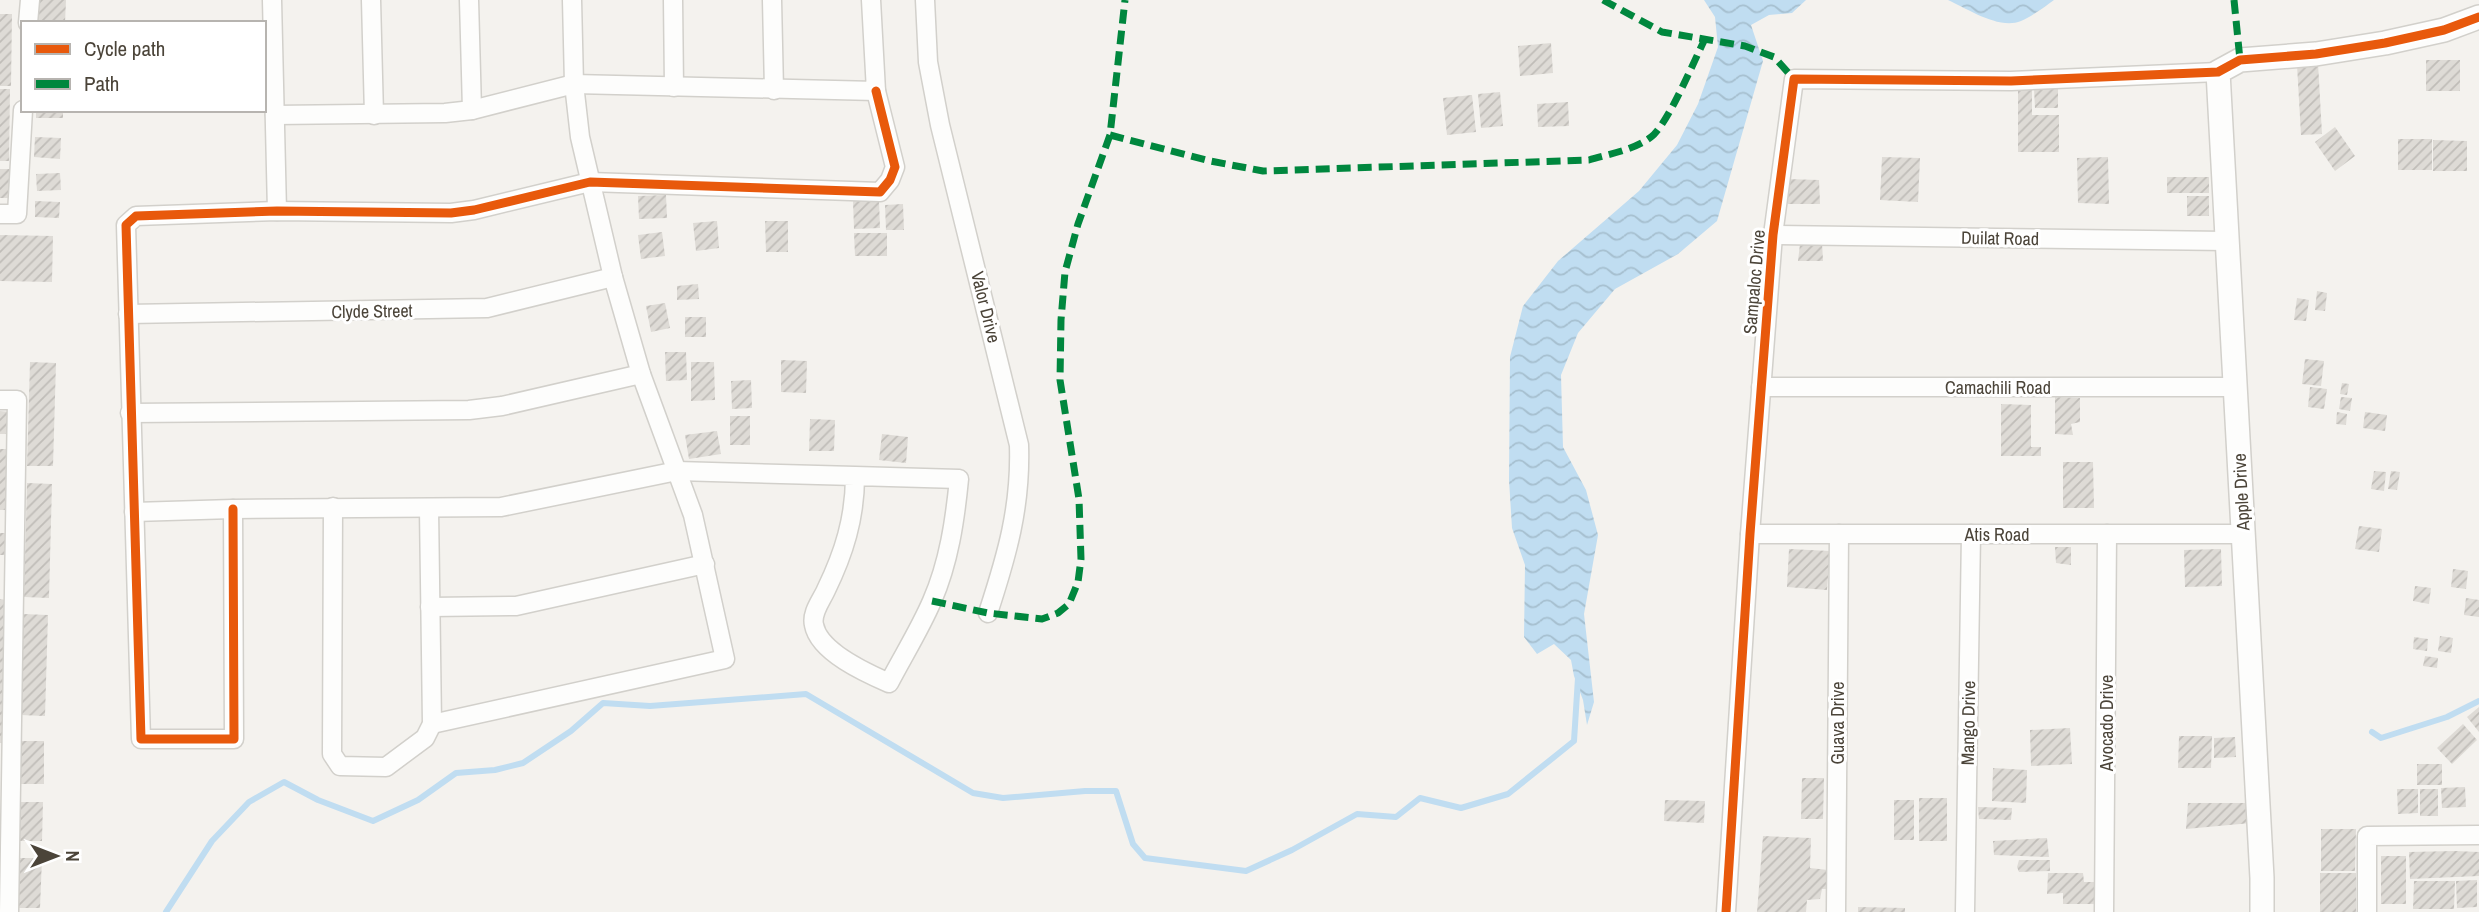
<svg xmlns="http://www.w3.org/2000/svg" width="2479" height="912" viewBox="0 0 2479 912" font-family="'Archivo Narrow',sans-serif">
  <defs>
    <pattern id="water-waves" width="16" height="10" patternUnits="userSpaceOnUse" patternTransform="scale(1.75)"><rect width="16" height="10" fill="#c0ddf1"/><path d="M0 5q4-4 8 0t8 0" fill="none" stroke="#a6bfcf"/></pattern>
    <pattern id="building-hatch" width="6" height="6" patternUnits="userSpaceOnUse" patternTransform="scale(1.75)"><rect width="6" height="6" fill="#dedbd6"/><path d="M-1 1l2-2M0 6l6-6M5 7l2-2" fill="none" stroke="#c0bdb8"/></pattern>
  </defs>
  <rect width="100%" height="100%" fill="#f4f2ee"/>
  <g fill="url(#water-waves)">
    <path d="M1704 0H1806L1792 13 1769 15 1751 25 1763 61 1717 221 1678 254 1615 289 1578 333 1561 375 1563 447 1586 490 1598 535 1584 614 1594 702 1587 725 1583 700 1574 676 1571 660 1554 644 1537 654 1524 637 1525 565 1512 528 1509 480 1510 357 1523 306 1558 261 1639 191 1677 145 1698 104 1718 47 1715 17Z"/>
    <path d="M1948 0H2054C2044 7 2033 16 2021 21 1999 30 1968 9 1948 0Z"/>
  </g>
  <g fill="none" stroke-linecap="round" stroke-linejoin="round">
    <g stroke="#c0ddf1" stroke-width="6">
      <path d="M2372 732 2381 738 2447 717 2479 701"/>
      <path d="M166 912 212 841 249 802 284 782 318 800 373 821 418 800 456 773 495 770 523 763 571 731 603 703 650 706 806 694 973 793 1003 798 1085 791H1116L1133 844 1145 858 1246 871 1292 850 1357 814 1396 817 1420 798 1461 808 1508 794 1574 741 1578 678"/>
    </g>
  </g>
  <g fill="url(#building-hatch)">
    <path d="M39 0H66L65 23H38Z"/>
    <path d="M0 14H12L11 86H0Z"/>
    <path d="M1551 43 1553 73 1520 76 1518 46Z"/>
    <rect x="2426" y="60" width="34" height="31"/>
    <path d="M2318 63 2322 134 2301 135 2297 65Z"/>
    <path d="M2018 88H2032V115H2059V152H2018Z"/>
    <path d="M0 89H10L9 161H0Z"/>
    <path d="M2034 89H2058V108H2035Z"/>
    <path d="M1500 92 1503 126 1481 128 1478 94Z"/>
    <path d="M1472 95 1476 132 1447 135 1443 98Z"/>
    <path d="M1568 102 1569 126 1538 127 1537 104Z"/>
    <rect x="36" y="110" width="27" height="8"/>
    <path d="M2335 127 2355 156 2335 171 2315 142Z"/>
    <path d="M35 137 61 138 60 159 34 157Z"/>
    <rect x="2398" y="139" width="34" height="31"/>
    <path d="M2433 140 2467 141V171H2433Z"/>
    <path d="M1882 157 1920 158 1918 202 1880 200Z"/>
    <path d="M2108 157 2109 204 2078 203 2077 158Z"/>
    <rect x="0" y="169" width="10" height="29"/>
    <path d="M60 173 61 190 37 191 36 174Z"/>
    <rect x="2167" y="177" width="42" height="16"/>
    <path d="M1786 179 1819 180 1820 204H1788Z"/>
    <path d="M666 195 667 218 639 219 638 196Z"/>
    <rect x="2187" y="196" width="22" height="20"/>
    <path d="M35 201 60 202 59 218 35 217Z"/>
    <path d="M853 201H879L880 228 854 229Z"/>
    <path d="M903 204 904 230H886L885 205Z"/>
    <path d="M717 221 719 248 696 251 693 223Z"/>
    <path d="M765 221H788V252H766Z"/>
    <path d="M662 232 665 256 641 259 638 235Z"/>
    <path d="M854 233H887V256H855Z"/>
    <path d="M0 235 53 236 52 282 0 281Z"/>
    <path d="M1822 242 1823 261H1798L1800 244Z"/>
    <path d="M698 284 699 299 677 300V286Z"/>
    <path d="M2317 291 2327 293 2325 311 2315 310Z"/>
    <path d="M2297 298 2309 300 2306 321 2294 320Z"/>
    <path d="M665 303 670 328 651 332 646 306Z"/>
    <rect x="685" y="317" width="21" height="20"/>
    <path d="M665 352H686L687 380 666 381Z"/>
    <path d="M2305 359 2324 361 2321 386 2302 384Z"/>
    <path d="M781 360 807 361 806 393 781 392Z"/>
    <path d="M30 362 56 363 53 466H27Z"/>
    <path d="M691 362H714L715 400 691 401Z"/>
    <path d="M751 380 752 408 732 409 731 381Z"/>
    <path d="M2342 383 2349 384 2347 395 2340 394Z"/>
    <path d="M2310 387 2327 389 2324 409 2308 407Z"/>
    <path d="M2055 397 2080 398V422L2071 424 2073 435 2055 434Z"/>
    <path d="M2341 397 2352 398 2350 411 2339 409Z"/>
    <path d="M2001 404 2031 405V447H2041V456H2001Z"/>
    <path d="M0 411 10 412V434H0Z"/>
    <path d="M2337 412 2347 414 2346 425 2336 424Z"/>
    <path d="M2365 412 2387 415 2385 431 2363 428Z"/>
    <rect x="730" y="416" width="20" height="29"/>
    <path d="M810 419 835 420 834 451H809Z"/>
    <path d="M717 431 721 454 689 459 685 435Z"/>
    <path d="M882 434 908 437 906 463 879 460Z"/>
    <path d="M0 449H9L8 510H0Z"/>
    <path d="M2063 462H2093L2094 508H2063Z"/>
    <path d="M2374 471 2386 472 2384 491 2371 489Z"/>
    <path d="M2391 471 2400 472 2397 490 2388 489Z"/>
    <path d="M27 483 52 484 49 598 24 597Z"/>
    <path d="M2359 526 2382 529 2379 552 2355 549Z"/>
    <rect x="0" y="533" width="7" height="22"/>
    <path d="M2055 547H2071V565L2056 563Z"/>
    <path d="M1789 549 1830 551 1827 590 1787 587Z"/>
    <path d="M2221 549 2222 586 2185 587 2184 550Z"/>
    <path d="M2453 569 2468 571 2466 589 2451 587Z"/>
    <path d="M2415 586 2431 588 2429 604 2413 601Z"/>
    <path d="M2466 598 2479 600V617L2464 615Z"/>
    <path d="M0 599 7 600 3 743H0Z"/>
    <path d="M23 614 48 615 45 716 20 715Z"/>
    <path d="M2440 636 2453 638 2451 653 2438 651Z"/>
    <path d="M2414 637 2428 639 2427 651 2413 649Z"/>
    <path d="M2425 656 2438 658 2437 668 2423 666Z"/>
    <path d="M2479 707V732L2467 717Z"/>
    <path d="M2463 724 2477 740 2452 764 2437 748Z"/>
    <path d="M2070 728 2072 764 2031 766 2030 730Z"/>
    <path d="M2179 736H2212L2211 768H2178Z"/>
    <path d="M2235 737 2236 757 2214 758V738Z"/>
    <path d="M19 741H44V784H18Z"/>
    <rect x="2417" y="764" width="25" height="21"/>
    <path d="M1993 768 2027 770 2026 803 1992 801Z"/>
    <path d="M1802 778H1824L1823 819H1801Z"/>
    <path d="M2465 787 2466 807 2442 808 2441 788Z"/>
    <path d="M2397 789H2418V813L2398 814Z"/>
    <rect x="2420" y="789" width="18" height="27"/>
    <rect x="1919" y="798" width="28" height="43"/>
    <path d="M1665 800 1705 801 1704 823 1664 821Z"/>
    <rect x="1894" y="800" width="20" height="40"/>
    <path d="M20 802H43L42 841H19Z"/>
    <path d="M2188 803H2250L2251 823 2186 829Z"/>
    <path d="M1978 807 2012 808 2011 820 1979 819Z"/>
    <path d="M2321 829H2356L2355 871H2321Z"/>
    <path d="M1763 836 1811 838 1810 868 1828 870 1827 889H1822L1820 899 1807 900 1806 912H1757Z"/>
    <path d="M2047 838 2049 857 1994 855 1993 841Z"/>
    <path d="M2455 851 2479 852V876L2410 879 2409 852Z"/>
    <rect x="2381" y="856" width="25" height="48"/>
    <path d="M17 858H42L40 908H16Z"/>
    <path d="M2019 860H2050V871L2019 872 2017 867Z"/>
    <path d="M2048 873H2083L2084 882H2101L2102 904H2063V893L2047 894Z"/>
    <rect x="2320" y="873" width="36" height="39"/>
    <path d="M2477 880V907L2457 908 2456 881Z"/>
    <path d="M2414 881H2455L2454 909H2413Z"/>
    <path d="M1858 907 1905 908V912H1858Z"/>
  </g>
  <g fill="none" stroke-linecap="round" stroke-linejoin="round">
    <g stroke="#d2d0cb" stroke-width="21">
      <g id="minor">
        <path d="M272 0 277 211"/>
        <path d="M371 0 374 115"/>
        <path d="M469 0 472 110"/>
        <path d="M673 0 674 87"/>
        <path d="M772 0 774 90"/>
        <path d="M925 0 928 62 940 125 1019 445C1021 507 1007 555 988 613"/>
        <path d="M28 23 30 0"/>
        <path d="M275 115 445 113 472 110 574 84 876 91 871 0"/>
        <path d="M0 214H17L23 110"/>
        <path d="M1773 235 2226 241"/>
        <path d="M128 314 487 308 613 277"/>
        <path d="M1761 387H2235"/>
        <path d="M0 400H17L9 912"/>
        <path d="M130 413 469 410 502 406 641 374"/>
        <path d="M333 507 332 754 340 766 386 767 425 738 432 724 429 509"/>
        <path d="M233 509 234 739H141L126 225 136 216 277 211 451 213 474 210 590 182 880 192 890 180 895 167 876 91"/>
        <path d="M134 512 233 509 501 507 677 471 855 476C855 518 844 553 826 590 821 601 811 613 814 625 819 652 866 673 889 683 903 656 920 629 932 601 949 562 955 520 959 479L855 476"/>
        <path d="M1750 534H2244"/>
        <path d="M430 607 516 606 705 564"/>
        <path d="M432 724 725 659 693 515 641 374 613 277 580 137 574 84 572 0"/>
        <path d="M1726 912 1750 534 1773 235 1794 79 2011 81 2218 72"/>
        <path d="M1836 912 1839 534"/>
        <path d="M1965 912 1971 534"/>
        <path d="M2104 912 2107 534"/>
        <path d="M2367 912V836L2479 835"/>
      </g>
    </g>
    <g stroke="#d2d0cb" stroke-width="26">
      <path id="tertiary" d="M2262 912V878L2218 72 2240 60 2316 54 2385 43 2444 30 2479 17"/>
    </g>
    <use href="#minor" stroke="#fdfdfc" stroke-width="18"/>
    <use href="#tertiary" stroke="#fdfdfc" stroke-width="23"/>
    <g stroke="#00873e" stroke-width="7" stroke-dasharray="14 7" stroke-linecap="butt">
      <path d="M1603 0 1662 32 1745 46 1774 57 1794 79"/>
      <path d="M2234 0 2240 60"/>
      <path d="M1110 135 1210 161 1263 171 1589 160C1609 154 1634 150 1651 137 1668 124 1693 63 1704 41"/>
      <path d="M932 601 988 613 1042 619 1058 613 1069 604 1078 582 1081 559 1079 499 1060 380 1061 320 1065 272 1078 224 1110 135 1125 0"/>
    </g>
    <g stroke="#fff" stroke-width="13">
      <g id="cycleway">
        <path d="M233 509 234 739H141L126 225 136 216 277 211 451 213 474 210 590 182 880 192 890 180 895 167 876 91"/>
        <path d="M1726 912 1750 534 1773 235 1794 79 2011 81 2218 72 2240 60 2316 54 2385 43 2444 30 2479 17"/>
      </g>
    </g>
    <use href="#cycleway" stroke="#e8590c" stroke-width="9"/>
  </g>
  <g text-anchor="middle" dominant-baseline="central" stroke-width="6" stroke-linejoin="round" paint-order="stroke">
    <g font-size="18" fill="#4b4439" stroke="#fff">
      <text transform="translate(2000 238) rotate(1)">Duilat Road</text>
      <text transform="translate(1754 282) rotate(-85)">Sampaloc Drive</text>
      <text transform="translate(986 307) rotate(76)">Valor Drive</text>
      <text transform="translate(372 311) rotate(-1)">Clyde Street</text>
      <text x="1998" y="387">Camachili Road</text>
      <text transform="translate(2241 492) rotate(-93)">Apple Drive</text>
      <text x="1997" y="534">Atis Road</text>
      <text transform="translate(1837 723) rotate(-90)">Guava Drive</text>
      <text transform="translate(1968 723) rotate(-89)">Mango Drive</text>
      <text transform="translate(2106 723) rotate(-90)">Avocado Drive</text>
    </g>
  </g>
  <rect x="21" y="21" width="245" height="91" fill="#ffffff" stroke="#b7b4b0" stroke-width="2"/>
  <rect x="35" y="44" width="35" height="10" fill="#e8590c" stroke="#b7b4b0" stroke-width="2"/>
  <text x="84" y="56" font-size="21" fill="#4b4439">Cycle path</text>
  <rect x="35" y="79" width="35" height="10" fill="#00873e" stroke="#b7b4b0" stroke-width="2"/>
  <text x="84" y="91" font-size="21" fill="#4b4439">Path</text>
  <g transform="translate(56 856) rotate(90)" stroke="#ffffff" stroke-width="5" paint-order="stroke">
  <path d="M0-5L12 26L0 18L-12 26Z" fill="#4b4439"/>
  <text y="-10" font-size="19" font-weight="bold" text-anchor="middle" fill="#4b4439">N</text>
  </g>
</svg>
